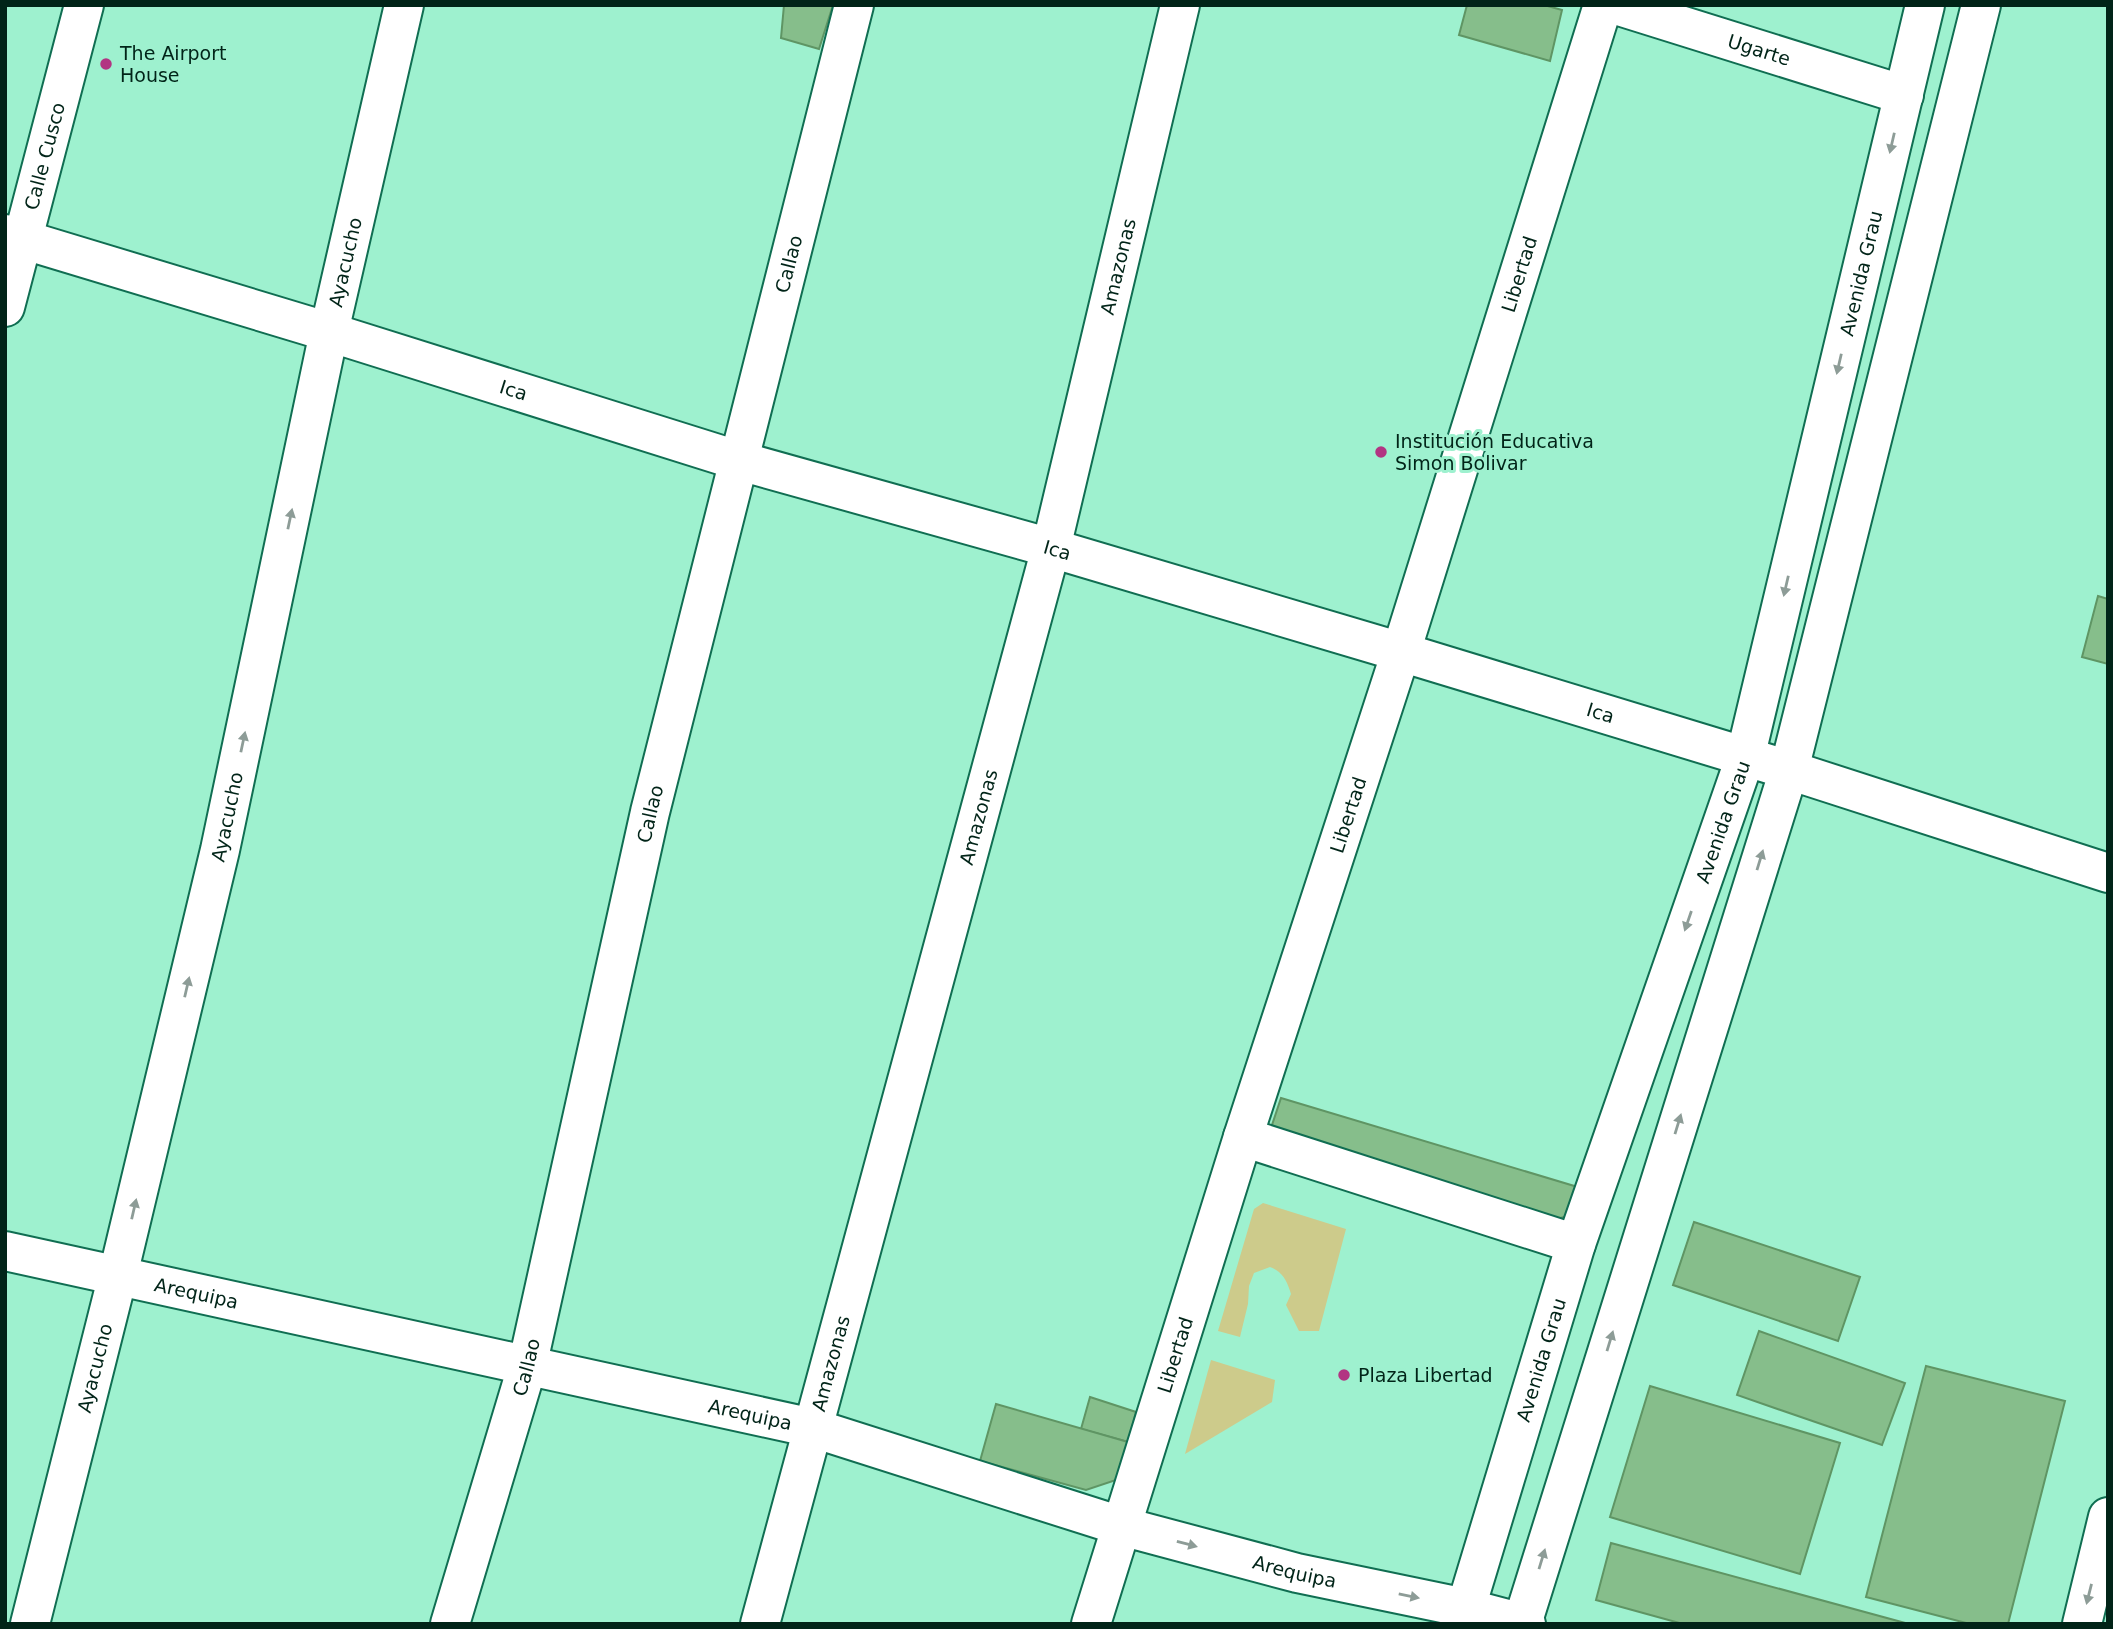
<svg xmlns="http://www.w3.org/2000/svg" width="2113" height="1629" viewBox="0 0 2113 1629" font-family="'DejaVu Sans',sans-serif">
  <rect width="100%" height="100%" fill="#9ef1cf"/>
  <g fill="#cdcb8b">
    <path d="M1263 1203 1346 1229 1319 1331H1299L1286 1305 1291 1294C1287 1281 1283 1272 1270 1267L1254 1273 1249 1286 1248 1304 1240 1337 1218 1331 1254 1209Z"/>
    <path d="M1211 1360 1275 1380 1272 1402 1185 1454Z"/>
  </g>
  <g fill="#86be8b" stroke="#5f9564" stroke-width="2">
    <path d="M784 5H833L819 49 781 38Z"/>
    <path d="M1467 5H1544L1562 10 1550 61 1459 35Z"/>
    <path d="M2098 596 2108 599V664L2082 657Z"/>
    <path d="M1281 1098 1581 1188 1574 1214 1547 1222 1269 1134Z"/>
    <path d="M1694 1222 1860 1277 1838 1341 1673 1285Z"/>
    <path d="M1759 1331 1905 1383 1882 1445 1737 1395Z"/>
    <path d="M1926 1366 2065 1401 2008 1624H1970L1866 1597Z"/>
    <path d="M1650 1386 1840 1443 1800 1574 1610 1517Z"/>
    <path d="M1090 1397 1136 1412 1128 1442 1081 1429Z"/>
    <path d="M996 1404 1128 1442 1116 1480 1086 1490 980 1461Z"/>
    <path d="M1611 1543 1909 1624H1683L1596 1600Z"/>
  </g>
  <g fill="none" stroke-linecap="round" stroke-linejoin="round">
    <g stroke="#106e52" stroke-width="42">
      <g id="street">
        <path id="s1" d="M1616 5 1904 95"/>
        <path id="s2" d="M5 234 329 332 740 461 1051 548 1401 652 1789 770 2108 873"/>
        <path id="s3" d="M5 307 84 5"/>
        <path d="M1243 1137 1576 1244"/>
        <path id="s4" d="M5 1251 813 1428 1121 1526 1297 1573 1466 1608 1526 1624"/>
        <path id="s5" d="M30 1624 118 1275 220 850 329 332 404 5"/>
        <path id="s6" d="M450 1624 527 1367 650 812 854 5"/>
        <path id="s7" d="M760 1624 1051 548 1180 5"/>
        <path id="s8" d="M1091 1624 1243 1137 1401 652 1603 5"/>
      </g>
    </g>
    <g stroke="#106e52" stroke-width="42">
      <g id="secondary">
        <path id="s9" d="M1461 1624 1576 1244 1745 758 1925 5"/>
        <path d="M1522 1624 1789 770 1981 5"/>
      </g>
    </g>
    <g stroke="#106e52" stroke-width="42">
      <path id="primary" d="M2082 1624 2108 1517"/>
    </g>
    <use href="#street" stroke="#fff" stroke-width="38"/>
    <use href="#secondary" stroke="#fff" stroke-width="38"/>
    <use href="#primary" stroke="#fff" stroke-width="38"/>
  </g>
  <defs><path id="oneway-solid" d="M-6-.8H1V-3.2L6.5 0L1 3.2V.8H-6Z" transform="scale(1.75)"/></defs>
  <g fill="#8d9c97">
    <use href="#oneway-solid" transform="translate(1892 143) rotate(103)"/>
    <use href="#oneway-solid" transform="translate(1839 364) rotate(103)"/>
    <use href="#oneway-solid" transform="translate(290 519) rotate(-78)"/>
    <use href="#oneway-solid" transform="translate(1786 586) rotate(103)"/>
    <use href="#oneway-solid" transform="translate(243 742) rotate(-78)"/>
    <use href="#oneway-solid" transform="translate(1760 860) rotate(-73)"/>
    <use href="#oneway-solid" transform="translate(1688 921) rotate(109)"/>
    <use href="#oneway-solid" transform="translate(187 987) rotate(-77)"/>
    <use href="#oneway-solid" transform="translate(1678 1124) rotate(-73)"/>
    <use href="#oneway-solid" transform="translate(134 1209) rotate(-77)"/>
    <use href="#oneway-solid" transform="translate(1610 1341) rotate(-73)"/>
    <use href="#oneway-solid" transform="translate(1187 1544) rotate(15)"/>
    <use href="#oneway-solid" transform="translate(1542 1559) rotate(-73)"/>
    <use href="#oneway-solid" transform="translate(2089 1594) rotate(104)"/>
    <use href="#oneway-solid" transform="translate(1409 1596) rotate(12)"/>
  </g>
  <g fill="#b23482" stroke="#9ef1cf" stroke-width="2.5">
    <circle cx="106" cy="64" r="7"/>
    <circle cx="1381" cy="452" r="7"/>
    <circle cx="1344" cy="1375" r="7"/>
  </g>
  <g text-anchor="middle" dominant-baseline="central" stroke-width="6" stroke-linejoin="round" paint-order="stroke">
    <g font-size="19" fill="#012418" stroke="#9ef1cf">
      <text stroke="none"><textPath href="#s1" startOffset="150">Ugarte</textPath></text>
      <text stroke="none"><textPath href="#s3" startOffset="156">Calle Cusco</textPath></text>
      <text stroke="none"><textPath href="#s5" startOffset="1398">Ayacucho</textPath></text>
      <text stroke="none"><textPath href="#s6" startOffset="1402">Callao</textPath></text>
      <text stroke="none"><textPath href="#s7" startOffset="1404">Amazonas</textPath></text>
      <text stroke="none"><textPath href="#s9" startOffset="1410">Avenida Grau</textPath></text>
      <text stroke="none"><textPath href="#s8" startOffset="1416">Libertad</textPath></text>
      <text stroke="none"><textPath href="#s2" startOffset="532">Ica</textPath></text>
      <text stroke="none"><textPath href="#s2" startOffset="1099">Ica</textPath></text>
      <text stroke="none"><textPath href="#s2" startOffset="1666">Ica</textPath></text>
      <text stroke="none"><textPath href="#s6" startOffset="835">Callao</textPath></text>
      <text stroke="none"><textPath href="#s8" startOffset="849">Libertad</textPath></text>
      <text stroke="none"><textPath href="#s5" startOffset="831">Ayacucho</textPath></text>
      <text stroke="none"><textPath href="#s7" startOffset="836">Amazonas</textPath></text>
      <text stroke="none"><textPath href="#s9" startOffset="844">Avenida Grau</textPath></text>
      <text stroke="none"><textPath href="#s4" startOffset="196">Arequipa</textPath></text>
      <text stroke="none"><textPath href="#s8" startOffset="282">Libertad</textPath></text>
      <text stroke="none"><textPath href="#s9" startOffset="276">Avenida Grau</textPath></text>
      <text stroke="none"><textPath href="#s7" startOffset="270">Amazonas</textPath></text>
      <text stroke="none"><textPath href="#s6" startOffset="268">Callao</textPath></text>
      <text stroke="none"><textPath href="#s5" startOffset="264">Ayacucho</textPath></text>
      <text stroke="none"><textPath href="#s4" startOffset="763">Arequipa</textPath></text>
      <text stroke="none"><textPath href="#s4" startOffset="1330">Arequipa</textPath></text>
    </g>
    <g font-size="19" fill="#012418" stroke="#9ef1cf" text-anchor="start">
      <text x="120" y="53">The Airport<tspan x="120" dy="22">House</tspan></text>
      <text x="1395" y="441">Institución Educativa<tspan x="1395" dy="22">Simon Bolivar</tspan></text>
      <text x="1358" y="1375">Plaza Libertad</text>
    </g>
  </g>
  <rect width="2113" height="1629" fill="none" stroke="#012418" stroke-width="14"/>
</svg>
